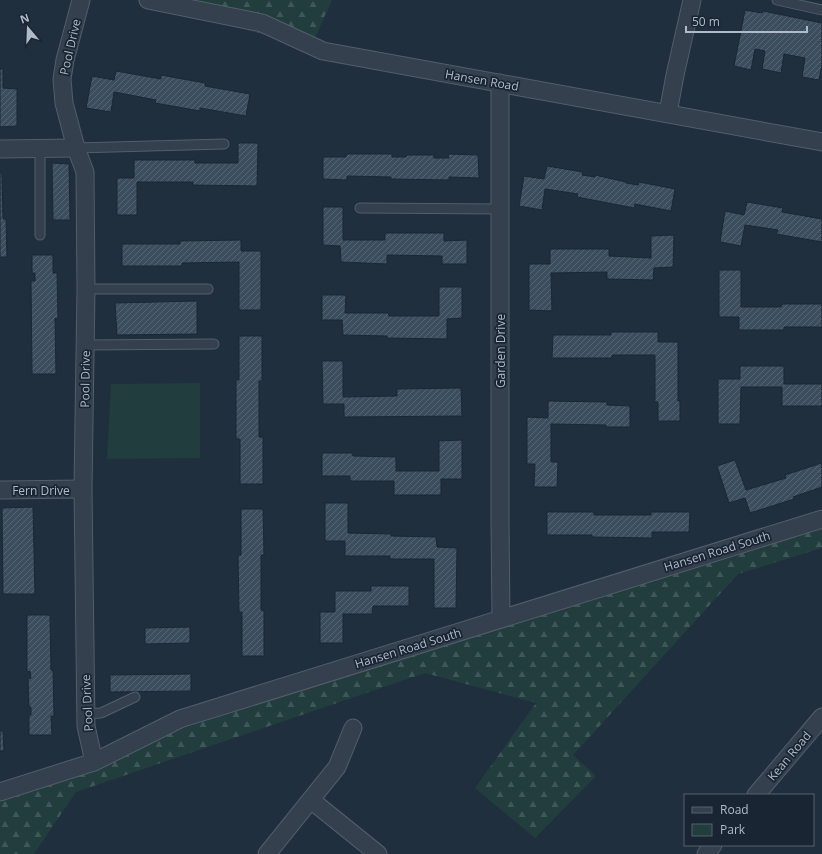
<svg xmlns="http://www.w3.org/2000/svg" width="822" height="854" font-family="'Open Sans',sans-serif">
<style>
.forest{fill:url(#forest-firs)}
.park{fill:#223d3e}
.building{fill:url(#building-hatch);stroke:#1b2734}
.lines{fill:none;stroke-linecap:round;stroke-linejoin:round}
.service-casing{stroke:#525e6b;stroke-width:11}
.minor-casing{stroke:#525e6b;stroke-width:19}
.service{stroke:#34404d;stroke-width:9}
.minor{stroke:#34404d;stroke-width:17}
.labels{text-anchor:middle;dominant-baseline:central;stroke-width:3.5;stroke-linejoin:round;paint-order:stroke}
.street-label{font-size:12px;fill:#afbbc9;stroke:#192532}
</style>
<defs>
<pattern id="forest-firs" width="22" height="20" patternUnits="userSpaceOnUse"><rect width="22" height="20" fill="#223d3e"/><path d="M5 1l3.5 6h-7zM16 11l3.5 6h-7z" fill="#405759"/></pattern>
<pattern id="building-hatch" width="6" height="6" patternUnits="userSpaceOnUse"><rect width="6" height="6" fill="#3c4d5d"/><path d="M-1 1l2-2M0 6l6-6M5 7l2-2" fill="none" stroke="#566573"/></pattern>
</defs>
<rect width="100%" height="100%" fill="#202f3d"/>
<g class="forest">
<polygon points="134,0 332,0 311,47"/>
<polygon points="822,518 822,548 738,574 573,755 596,776 535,838 475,788 536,703 425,673 76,792 34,854 0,854 0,789"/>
</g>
<polygon class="park" points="200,383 200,458 107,459 111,384"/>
<g class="building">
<polygon points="745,10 762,13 763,11 822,23 822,65 819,80 802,77 805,58 784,54 781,73 762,69 765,51 755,49 751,70 734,66"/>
<polygon points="0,69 3,69 3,88 17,89 17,126 0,127"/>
<polygon points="116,71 161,79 161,75 205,83 205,86 250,94 246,116 200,108 200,111 155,103 156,100 114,92 111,112 86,108 92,76 114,80"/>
<polygon points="238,143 258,143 257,186 193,185 193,182 137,182 137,215 117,215 117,178 134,178 134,160 195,160 195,163 238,163"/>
<polygon points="347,154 392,154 392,157 406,157 407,155 434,155 434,158 449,158 448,154 478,155 479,178 449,177 449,180 391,179 391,177 347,176 347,180 323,179 323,157 346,157"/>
<polygon points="52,163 69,164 70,220 53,220"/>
<polygon points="547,166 583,172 582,175 595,177 595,175 626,182 626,183 638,185 639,182 675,189 671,211 635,204 634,208 577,197 578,194 545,189 542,210 519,206 524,176 544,179"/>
<polygon points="0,173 2,173 3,219 6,219 7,257 0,257"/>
<polygon points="747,202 783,208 782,212 822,219 822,242 776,234 778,230 745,225 741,246 720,242 725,211 744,215"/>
<polygon points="323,207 343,207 343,240 385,240 385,233 444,233 444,241 467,240 467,264 442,264 442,256 387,255 387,264 341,262 340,246 323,245"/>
<polygon points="674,235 673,267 654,268 653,280 607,279 607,272 551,273 552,311 529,310 529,264 550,264 550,249 609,249 609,256 651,258 651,236"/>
<polygon points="241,240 241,251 261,251 261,310 239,310 239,262 182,263 182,266 122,266 122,244 180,244 180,241"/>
<polygon points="32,255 53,255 53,273 57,273 58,319 55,318 56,374 32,374 31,281 35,281 35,273 32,273"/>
<polygon points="719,270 741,270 741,307 781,307 782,304 822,304 822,327 784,327 784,330 739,330 739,317 719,317"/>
<polygon points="439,287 462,287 462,318 447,319 447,339 387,338 387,336 343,335 342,320 322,320 322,295 346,295 345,313 388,313 389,316 439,316"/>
<polygon points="197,301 197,334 117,335 115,303"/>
<polygon points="611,332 658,332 658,342 678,342 678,401 680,401 680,421 658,421 658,402 655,402 655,355 612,355 612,358 552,358 553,335 611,335"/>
<polygon points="239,336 262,336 262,381 259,381 259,437 263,437 263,484 240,484 240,439 236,439 236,380 239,380"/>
<polygon points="322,361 343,361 343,397 397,396 397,389 461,388 462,416 344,417 344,404 323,404"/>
<polygon points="740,366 784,366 784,384 822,384 822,406 782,406 782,387 741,387 740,424 718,424 718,379 740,379"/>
<polygon points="548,401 607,402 607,405 630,406 630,427 606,427 606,425 551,424 551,462 558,462 557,487 534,487 535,464 527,464 527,417 548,418"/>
<polygon points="462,440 462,479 441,479 441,495 394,495 394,481 350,481 350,476 322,476 322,453 352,453 353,456 396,457 396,471 439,471 439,441"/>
<polygon points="735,460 746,490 786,478 785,475 822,463 822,487 793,497 794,499 750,513 745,498 729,503 717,466"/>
<polygon points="325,503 348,503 348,533 391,534 391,536 436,537 437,547 457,548 456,608 434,608 434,559 390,559 390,556 345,556 345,541 325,541"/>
<polygon points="33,507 35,594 3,594 2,508"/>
<polygon points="241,509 263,509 264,555 261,555 261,610 264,611 264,656 242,656 242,612 239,612 238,555 241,555"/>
<polygon points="547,512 594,512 594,515 651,515 651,512 690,512 689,532 652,532 652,538 592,537 592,535 547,535"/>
<polygon points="371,586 409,586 409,606 373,606 372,614 343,614 343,643 320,643 320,612 335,612 335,591 371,591"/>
<polygon points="27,615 50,615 51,670 53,670 54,716 51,716 52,735 29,735 29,715 31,715 31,707 29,707 28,679 31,678 30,671 27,672"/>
<polygon points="190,627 190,643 145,644 145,628"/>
<polygon points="191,674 191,691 110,692 110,675"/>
<polygon points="0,731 3,731 4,751 0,751"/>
</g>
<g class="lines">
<g class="service-casing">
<g id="service">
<polyline points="777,0 822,10"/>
<polyline points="76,148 224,144"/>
<polyline points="360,208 500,209"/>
<polyline points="40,235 40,149"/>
<polyline points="86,289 208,289"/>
<polyline points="86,345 214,344"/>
<polyline points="86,714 101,713 135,697"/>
</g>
</g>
<g class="minor-casing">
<g id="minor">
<polyline points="81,0 65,60 62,79 64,103 76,148 85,172 86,289 83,489 86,726 94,762"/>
<polyline points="148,0 262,23 323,51 822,142"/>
<polyline points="500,83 500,523 501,618"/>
<polyline points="668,113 675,75 692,0"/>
<polyline points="0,149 76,148"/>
<polyline points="0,490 83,489"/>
<polyline points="0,792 94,762 180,719 822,519"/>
<polyline points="756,795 822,717"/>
<polyline points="311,800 378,854"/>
<polyline points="267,854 337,767 353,728"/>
<polyline points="706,854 713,845"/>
</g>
</g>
<use href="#service" class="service"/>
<use href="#minor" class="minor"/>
</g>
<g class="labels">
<g class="street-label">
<text transform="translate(70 47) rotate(-77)">Pool Drive</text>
<text transform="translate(482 80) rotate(10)">Hansen Road</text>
<text transform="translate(500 351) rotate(-90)">Garden Drive</text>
<text transform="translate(85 379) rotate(-89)">Pool Drive</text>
<text x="41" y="490">Fern Drive</text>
<text transform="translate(717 551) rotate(-17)">Hansen Road South</text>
<text transform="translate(408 648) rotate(-17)">Hansen Road South</text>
<text transform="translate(87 703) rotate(-93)">Pool Drive</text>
<text transform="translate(789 756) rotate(-50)">Kean Road</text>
</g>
</g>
<rect x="684" y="794" width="130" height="52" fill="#192532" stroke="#55616e"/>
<rect x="692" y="807" width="20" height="6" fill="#34404d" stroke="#55616e"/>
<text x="720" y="814" font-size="12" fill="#afbbc9">Road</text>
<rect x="692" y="824" width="20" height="12" fill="#223d3e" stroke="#55616e"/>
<text x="720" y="834" font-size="12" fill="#afbbc9">Park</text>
<g transform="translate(28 28) rotate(341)" stroke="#192532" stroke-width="3" paint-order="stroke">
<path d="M0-3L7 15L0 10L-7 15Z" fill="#afbbc9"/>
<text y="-6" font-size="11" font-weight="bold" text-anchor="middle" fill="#afbbc9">N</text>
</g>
<path d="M686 26v6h121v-6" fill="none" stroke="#afbbc9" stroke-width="2"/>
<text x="692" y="26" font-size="12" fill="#afbbc9" stroke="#192532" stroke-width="3" paint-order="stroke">50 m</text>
</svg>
